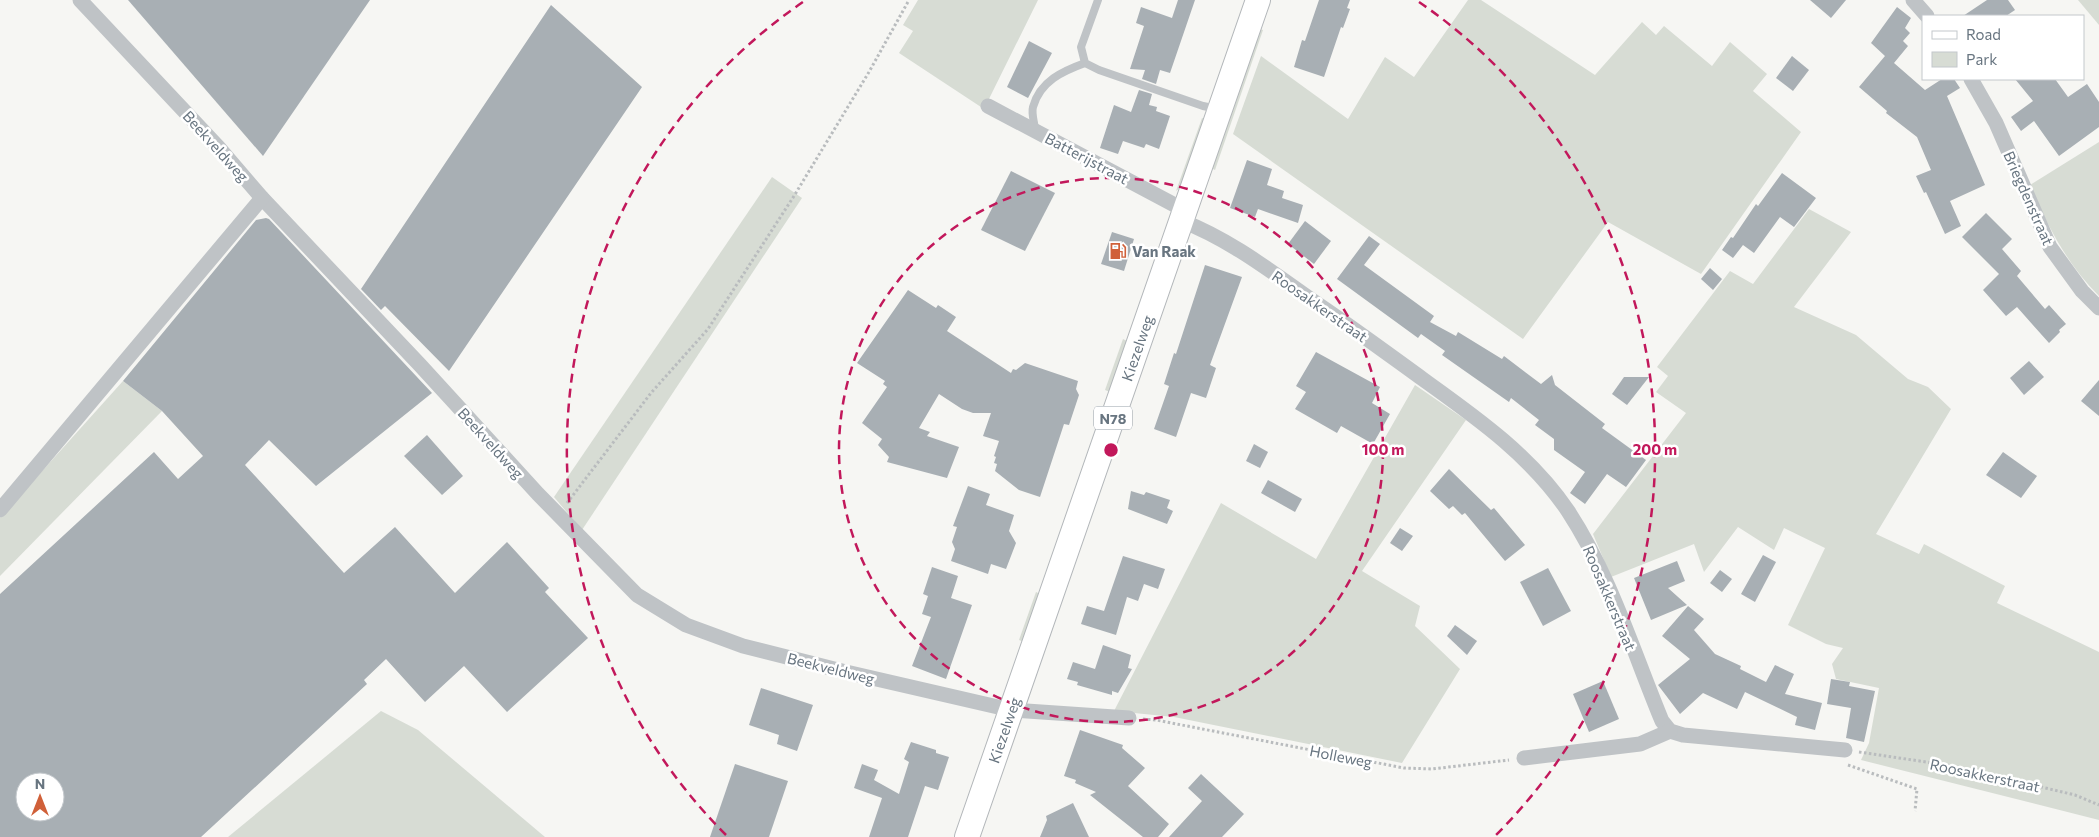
<svg xmlns="http://www.w3.org/2000/svg" width="2099" height="837" font-family="Commissioner,sans-serif">
<style>
.green{fill:#d7dcd4}
.building{fill:#a8afb4;fill-rule:evenodd}
.lines{fill:none;stroke-linecap:round;stroke-linejoin:round}
.primary-casing{stroke:#b3b7ba;stroke-width:26}
.path{stroke:#b9bcbe;stroke-width:3;stroke-dasharray:2.5 2.5;stroke-linecap:butt}
.service{stroke:#bfc3c6;stroke-width:8}
.minor{stroke:#bfc3c6;stroke-width:15}
.primary{stroke:#fff;stroke-width:24}
.ring{fill:none;stroke:#c2185b;stroke-width:2.5;stroke-dasharray:9 6}
.labels{text-anchor:middle;dominant-baseline:central;stroke-width:5;stroke-linejoin:round;paint-order:stroke}
.shield{fill:#fff;stroke:#959ea6;stroke-width:1}
.shield-label{font-size:14px;font-weight:bold;fill:#687580}
.street-label{font-size:15px;fill:#687580;stroke:#fff}
.poi-label{font-size:15px;font-weight:bold;fill:#687580;stroke:#fff;text-anchor:start}
.centre{fill:#c2185b;stroke:#fff;stroke-width:2.5}
.ring-label{font-size:15px;text-anchor:middle;font-weight:bold;fill:#c2185b;stroke:#fff;stroke-width:5;stroke-linejoin:round;paint-order:stroke}
</style>
<rect width="100%" height="100%" fill="#f6f6f3"/>
<g class="green">
<polygon points="918,0 1038,0 984,109 899,53 913,31 903,25"/>
<polygon points="1468,0 1481,0 1595,75 1642,22 1656,35 1664,26 1712,66 1730,42 1767,74 1753,91 1801,132 1701,274 1608,222 1523,339 1233,134 1261,56 1348,119 1385,57 1414,77"/>
<polygon points="2078,0 2099,0 2099,25"/>
<polygon points="1257,28 1263,30 1215,170 1209,167"/>
<polygon points="1202,118 1207,120 1184,185 1176,191"/>
<path d="M 2099,142 L 2099,296 C 2067,264 2048,227 2030,185 Z"/>
<polygon points="772,177 802,198 582,530 554,497"/>
<polygon points="1809,209 1851,232 1794,307 1856,335 1908,379 1928,387 1951,409 1876,534 1919,554 1924,544 2005,586 1997,603 2099,652 2099,820 1861,760 1869,743 1879,688 1836,679 1832,664 1843,648 1826,644 1788,625 1825,548 1784,528 1774,550 1738,527 1704,572 1694,544 1611,577 1593,534 1686,413 1656,392 1668,376 1657,367 1730,271 1753,284"/>
<polygon points="1123,339 1127,341 1110,392 1105,390"/>
<polygon points="123,381 162,411 0,576 0,518"/>
<polygon points="1415,385 1466,420 1362,571 1420,606 1415,626 1460,669 1402,763 1174,717 1114,711 1221,503 1316,559"/>
<polygon points="1036,592 1040,594 1024,642 1019,640"/>
<polygon points="381,711 418,730 545,837 228,837"/>
</g>
<g class="building">
<polygon points="128,0 370,0 263,156"/>
<polygon points="1178,0 1195,0 1170,73 1160,70 1156,84 1142,79 1145,70 1130,69 1144,26 1136,23 1141,7 1172,18"/>
<polygon points="1319,0 1350,0 1347,8 1350,9 1343,28 1341,27 1324,77 1294,67 1302,40 1305,41"/>
<polygon points="1810,0 1846,0 1831,18"/>
<polygon points="1987,0 2008,0 2015,10 2006,16 1963,16"/>
<polygon points="551,5 642,87 449,371 385,306 381,310 361,289"/>
<polygon points="1897,7 1911,18 1905,28 1910,33 1903,41 1908,46 1894,63 1925,90 1942,79 1954,79 1960,88 1947,96 1985,185 1950,201 1961,226 1945,234 1926,192 1924,193 1916,176 1931,170 1917,137 1886,113 1887,111 1859,87 1885,56 1871,43"/>
<polygon points="1029,41 1052,53 1028,98 1007,87"/>
<polygon points="1792,56 1809,70 1793,91 1776,78"/>
<polygon points="2015,79 2055,79 2068,97 2087,84 2099,102 2099,127 2059,156 2034,121 2021,131 2011,117 2033,101"/>
<polygon points="1139,90 1152,94 1149,105 1157,107 1156,111 1170,116 1159,149 1146,144 1144,148 1123,141 1118,154 1100,148 1114,105 1131,112"/>
<polygon points="1247,160 1272,169 1267,185 1284,191 1282,198 1303,205 1298,223 1258,209 1255,217 1230,208"/>
<polygon points="1011,171 1055,193 1025,251 981,230"/>
<polygon points="1782,173 1816,198 1794,227 1780,217 1754,253 1743,245 1733,258 1722,250 1731,237 1733,238 1756,204 1758,206"/>
<polygon points="1986,213 2012,239 2002,249 2021,271 2017,276 2045,309 2049,305 2066,324 2059,330 2060,332 2049,343 2017,307 2006,316 1983,290 1999,274 1962,237"/>
<path d="M 266,218 L 269,219 L 432,393 L 316,486 L 269,440 L 245,465 L 344,573 L 395,527 L 455,593 L 507,542 L 549,588 L 545,592 L 588,638 L 507,712 L 464,666 L 425,702 L 386,659 L 364,680 L 367,684 L 201,837 L 0,837 L 0,594 L 154,452 L 178,479 L 203,456 L 162,411 L 123,381 L 256,220 ZM 25,782 L 55,782 L 55,812 L 25,812 Z"/>
<polygon points="1305,221 1331,241 1314,264 1288,244"/>
<polygon points="1112,232 1134,239 1124,271 1101,264"/>
<polygon points="1369,236 1380,244 1364,265 1434,316 1430,322 1456,336 1458,332 1502,359 1504,356 1541,384 1552,375 1555,385 1605,424 1602,428 1646,460 1626,487 1607,474 1585,504 1570,493 1585,472 1554,450 1554,439 1535,425 1539,420 1511,398 1509,402 1442,355 1445,351 1421,334 1418,338 1337,279"/>
<polygon points="1205,265 1242,277 1210,365 1216,368 1206,398 1191,393 1176,437 1154,429 1169,386 1164,384 1174,353 1176,354"/>
<polygon points="1710,268 1722,279 1713,290 1701,279"/>
<polygon points="908,290 936,308 938,305 956,317 947,331 1011,373 1013,369 1016,370 1025,363 1078,381 1076,389 1079,395 1069,425 1064,424 1040,497 1019,490 995,471 997,464 994,463 996,457 994,456 999,441 983,436 991,413 973,413 962,409 939,394 919,428 930,432 927,436 959,447 947,478 887,462 889,457 878,445 882,439 862,423 887,387 883,384 885,381 857,363"/>
<polygon points="1316,352 1380,387 1372,403 1390,414 1373,444 1341,426 1337,433 1295,409 1306,392 1296,386"/>
<polygon points="2029,361 2044,377 2024,395 2010,378"/>
<polygon points="1624,377 1649,377 1627,405 1612,394"/>
<polygon points="2099,380 2099,416 2081,401"/>
<polygon points="427,435 463,476 442,495 404,456"/>
<polygon points="1254,444 1268,452 1260,468 1246,461"/>
<polygon points="2003,452 2037,476 2021,498 1986,475"/>
<polygon points="1449,469 1491,510 1494,508 1525,545 1505,561 1465,513 1462,515 1453,506 1449,509 1430,491"/>
<polygon points="1268,480 1302,499 1295,512 1261,493"/>
<polygon points="968,486 990,494 986,505 1014,515 1009,531 1016,543 1006,569 991,564 988,574 951,561 955,549 952,542 957,527 953,526"/>
<polygon points="1131,491 1144,495 1146,492 1170,500 1167,508 1173,511 1167,524 1128,509"/>
<polygon points="1400,528 1413,536 1402,551 1390,543"/>
<polygon points="1763,555 1776,562 1755,602 1741,594"/>
<polygon points="1123,556 1165,569 1158,589 1144,584 1138,601 1127,597 1116,635 1081,624 1087,606 1104,611"/>
<polygon points="1677,561 1685,581 1668,588 1687,605 1651,620 1634,578"/>
<polygon points="932,567 958,576 951,598 972,605 946,679 912,666 931,617 922,614 928,596 923,594"/>
<polygon points="1548,568 1571,611 1543,626 1520,582"/>
<polygon points="1720,570 1732,579 1722,592 1710,583"/>
<polygon points="1688,606 1704,619 1694,630 1715,654 1741,666 1740,669 1766,682 1775,665 1794,674 1785,694 1822,703 1815,730 1795,725 1797,717 1745,692 1737,709 1703,693 1680,714 1658,685 1690,659 1662,636"/>
<polygon points="1455,625 1477,641 1467,655 1447,636"/>
<polygon points="1103,645 1131,655 1128,668 1132,669 1118,693 1112,691 1112,695 1077,685 1078,682 1067,679 1073,662 1095,669"/>
<polygon points="1831,679 1850,682 1849,686 1875,691 1864,742 1846,738 1851,708 1827,704"/>
<polygon points="1603,681 1619,719 1589,732 1573,694"/>
<polygon points="761,688 813,705 797,751 777,744 779,735 749,725"/>
<polygon points="1080,730 1123,745 1122,748 1145,768 1128,786 1169,824 1158,837 1143,837 1090,795 1096,792 1075,783 1076,780 1064,776"/>
<polygon points="911,742 936,750 936,753 949,757 938,790 925,786 908,837 869,837 882,798 854,788 862,764 878,770 874,780 899,794 909,762 904,759"/>
<polygon points="735,764 788,781 769,837 710,837"/>
<polygon points="1201,774 1244,814 1222,837 1169,837 1202,801 1188,788"/>
<polygon points="1073,803 1089,837 1040,837 1047,820 1046,816"/>
</g>
<g class="lines">
<g class="primary-casing">
<polyline id="primary" points="967,837 1258,0"/>
</g>
<g class="path">
<polyline points="567,503 651,393 708,329 794,196 869,72 909,0"/>
<polyline points="1143,719 1156,720 1404,768 1432,769 1509,760"/>
<polyline points="1859,752 1953,766 2075,795 2099,805"/>
<polyline points="1848,765 1917,789 1915,811"/>
</g>
<g class="service">
<polyline points="1098,0 1081,47 1085,63 1099,70 1203,106 1218,109"/>
<path d="M 1035,131 C 1035,124 1031,114 1033,107 C 1040,81 1063,71 1085,63"/>
</g>
<g class="minor">
<polyline points="80,0 219,148 262,198 420,365 538,494 637,595 686,625 743,646 846,672 1011,710 1129,718"/>
<polyline points="1913,0 1927,16"/>
<polyline points="1971,79 1996,123 2050,247 2082,291 2099,308"/>
<polyline points="988,106 1186,211"/>
<path d="M 1182,221 C 1231,240 1273,273 1316,303 C 1353,328 1388,354 1424,380 C 1477,418 1531,456 1568,511 C 1610,575 1633,651 1662,721 L 1670,731 L 1683,735 L 1845,750"/>
<polyline points="0,510 262,198"/>
<polyline points="1524,758 1640,744 1670,731"/>
</g>
<use href="#primary" class="primary"/>
</g>
<g class="ring">
<circle cx="1111" cy="450" r="272"/>
<path d="M726 835A544 544 0 0 1 803 2M1419 2A544 544 0 0 1 1496 835"/>
</g>
<defs>
<g id="fuel-bare" transform="scale(1.35)"><path d="M-5.5-6h7V0h2V4h1.3V-2.5L3-4.5l.8-.8L6-3V5H2.5V1h-1V6h-7ZM-4.2-4.7v3.2H.2V-4.7Z" fill="#d06039" stroke="#fff" stroke-width="2.5" paint-order="stroke"/></g>
</defs>
<g fill-rule="evenodd">
<use href="#fuel-bare" x="1118" y="251"/>
</g>
<g class="labels">
<rect class="shield" x="1094" y="406.5" width="38" height="23" rx="4"/>
<g class="shield-label">
<text x="1113" y="418">N78</text>
</g>
<g class="street-label">
<text transform="translate(216 146) rotate(48)">Beekveldweg</text>
<text transform="translate(1087 158) rotate(28)">Batterijstraat</text>
<text transform="translate(2029 198) rotate(66)">Briegdenstraat</text>
<text transform="translate(1320 306) rotate(35)">Roosakkerstraat</text>
<text transform="translate(1137 348) rotate(-71)">Kiezelweg</text>
<text transform="translate(491 443) rotate(48)">Beekveldweg</text>
<text transform="translate(1610 598) rotate(67)">Roosakkerstraat</text>
<text transform="translate(831 668) rotate(14)">Beekveldweg</text>
<text transform="translate(1004 730) rotate(-71)">Kiezelweg</text>
<text transform="translate(1341 756) rotate(11)">Holleweg</text>
<text transform="translate(1985 775) rotate(12)">Roosakkerstraat</text>
</g>
<g class="poi-label">
<text x="1132" y="251">Van Raak</text>
</g>
</g>
<circle cx="1111" cy="450" r="8" class="centre"/>
<g class="ring-label">
<text x="1383" y="455">100 m</text>
<text x="1655" y="455">200 m</text>
</g>
<rect x="1922" y="15" width="162" height="65" fill="#ffffff" stroke="#c3c8cc"/>
<rect x="1932" y="31" width="25" height="8" fill="#ffffff" stroke="#c3c8cc"/>
<text x="1966" y="40" font-size="15" fill="#687580">Road</text>
<rect x="1932" y="52" width="25" height="15" fill="#d7dcd4" stroke="#c3c8cc"/>
<text x="1966" y="65" font-size="15" fill="#687580">Park</text>
<g transform="translate(40 797)"><circle r="24" fill="#ffffff" stroke="#c3c8cc"/>
<path d="M0-4L9 19L0 12L-9 19Z" fill="#d06039"/>
<text y="-8" font-size="14" font-weight="bold" text-anchor="middle" fill="#687580">N</text>
</g>
</svg>
